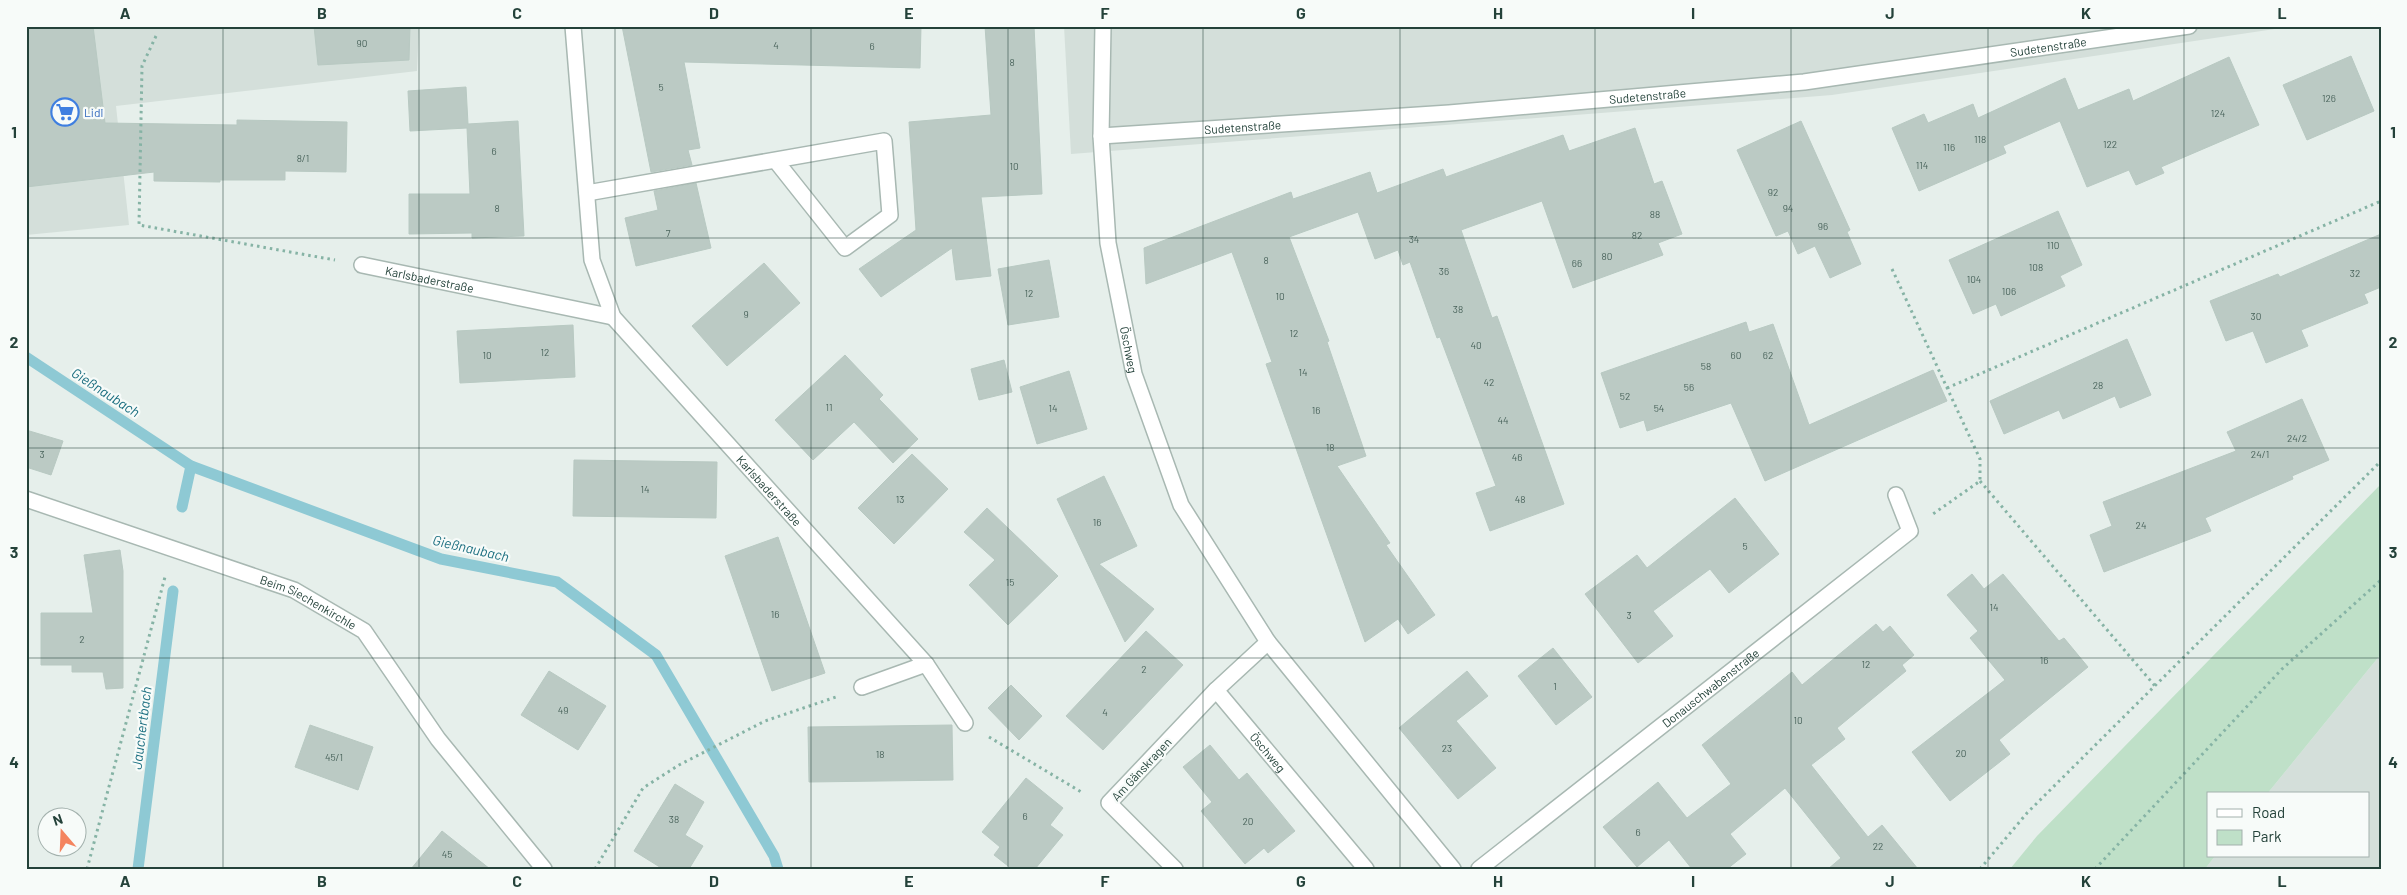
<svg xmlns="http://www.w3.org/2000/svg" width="2407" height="895" font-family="Barlow,sans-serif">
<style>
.built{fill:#d4dfda}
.green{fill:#bfe0c8}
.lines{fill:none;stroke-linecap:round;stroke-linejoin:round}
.stream{stroke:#8ec9d4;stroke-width:11}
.building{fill:#bbcac4;stroke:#b8c9c2}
.minor-casing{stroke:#a8b8b2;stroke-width:18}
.path{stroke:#86b3a5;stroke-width:3;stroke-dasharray:2.5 4;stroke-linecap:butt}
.minor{stroke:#fff;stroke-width:15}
.grid{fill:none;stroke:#24423a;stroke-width:1;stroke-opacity:0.55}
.labels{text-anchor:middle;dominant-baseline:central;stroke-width:4.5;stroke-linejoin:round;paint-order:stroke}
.number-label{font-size:10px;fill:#4a645c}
.street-label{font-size:12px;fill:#24423a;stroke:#f7fbf9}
.shop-label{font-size:12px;fill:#366cbe;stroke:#f7fbf9;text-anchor:start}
.water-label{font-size:14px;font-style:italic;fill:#1c6f80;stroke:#f7fbf9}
.neatline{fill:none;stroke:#24423a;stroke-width:2}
.grid-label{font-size:16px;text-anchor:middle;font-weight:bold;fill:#24423a}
</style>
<rect width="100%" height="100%" fill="#e6efeb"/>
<g class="built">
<polygon points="26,26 419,26 417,71 116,106 129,225 26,235"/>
<polygon points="1064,26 2295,26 1832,95 1071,154"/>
<polygon points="2381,654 2381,869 2205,869 2215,856 2368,856 2368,794 2267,794"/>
</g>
<polygon class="green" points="2381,484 2381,654 2267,794 2208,794 2208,856 2215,856 2205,869 2010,869 2037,836"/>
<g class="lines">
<g class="stream">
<polyline points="26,357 191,466 441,559 557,582 656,655 774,856 778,869"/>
<polyline points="182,507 191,466"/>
<polyline points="138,869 173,591"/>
</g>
</g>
<g class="building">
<polygon points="26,26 93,26 105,123 237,125 237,120 347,122 346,172 285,171 285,180 220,180 220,182 154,181 154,172 26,187"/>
<polygon points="314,26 410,26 409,60 318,65"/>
<polygon points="622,26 921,26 920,68 684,62 700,148 688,150 692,165 651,172"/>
<polygon points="985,26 1034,26 1042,194 981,197 991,276 956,280 952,248 881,297 859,269 916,230 909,122 991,115"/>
<polygon points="2351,56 2374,111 2307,140 2283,85"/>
<polygon points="2229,57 2259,125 2161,167 2164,173 2136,185 2129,170 2087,187 2060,121 2003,146 2006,153 1919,191 1892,128 1924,114 1928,123 1973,104 1978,118 2065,78 2078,110 2129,89 2133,101"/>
<polygon points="466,87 468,124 518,121 524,236 472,238 472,233 409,234 409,194 470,194 467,128 410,131 408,91"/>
<polygon points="1801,121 1850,230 1847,232 1861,264 1830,278 1815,246 1798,254 1788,231 1776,236 1737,150"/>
<polygon points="1635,128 1654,184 1662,181 1682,234 1658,243 1663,255 1573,288 1542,201 1461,230 1492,318 1497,316 1564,504 1490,531 1476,493 1496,486 1440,337 1437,338 1410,262 1403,265 1398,250 1375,259 1358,212 1289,237 1329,341 1327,342 1366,456 1337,466 1390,543 1386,545 1435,615 1408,634 1398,619 1365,642 1266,364 1272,362 1232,252 1146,284 1144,248 1291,192 1293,199 1370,172 1377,193 1443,169 1446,177 1563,135 1569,151"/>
<polygon points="696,183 711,248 636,266 625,218 658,210 654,191"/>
<polygon points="2058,211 2082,265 2060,276 2065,286 2001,316 1996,304 1973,314 1949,260"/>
<polygon points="2381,234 2381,287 2364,294 2368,303 2301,330 2308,346 2266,363 2253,331 2226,341 2210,301 2278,274 2280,277"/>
<polygon points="1049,260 1059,317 1008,325 998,269"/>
<polygon points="764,263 800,303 727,366 692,326"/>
<polygon points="1746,322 1749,332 1773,324 1809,425 1933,370 1947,401 1765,481 1731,403 1647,431 1644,420 1620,428 1601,373"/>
<polygon points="573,325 575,377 460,383 457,331"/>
<polygon points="2127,339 2151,395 2120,408 2115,396 2063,419 2059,410 2004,434 1990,401"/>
<polygon points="845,355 883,395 879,399 918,439 893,463 854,422 813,460 775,420"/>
<polygon points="1004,360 1012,392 979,400 971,369"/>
<polygon points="1069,371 1087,429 1037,444 1020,387"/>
<polygon points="2302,399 2329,460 2292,476 2293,479 2205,518 2211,531 2104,572 2090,535 2112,526 2103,502 2236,451 2227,432"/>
<polygon points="26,430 63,441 51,475 26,467"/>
<polygon points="912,454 948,489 894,544 858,508"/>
<polygon points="574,460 717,462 716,518 573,516"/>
<polygon points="1104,476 1137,546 1099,564 1154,609 1125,642 1057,499"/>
<polygon points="1735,498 1779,554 1729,593 1710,569 1653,611 1673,636 1638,663 1585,594 1637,555 1647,568"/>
<polygon points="987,508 1058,576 1008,625 969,585 995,560 964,532"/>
<polygon points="778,537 825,673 772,691 725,556"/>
<polygon points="120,550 123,571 123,688 106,689 103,672 72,672 72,665 41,665 41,613 93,613 84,555"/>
<polygon points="1972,574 1984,589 2003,574 2059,641 2064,638 2088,667 1999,740 2010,754 1950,801 1912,752 2005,680 1970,638 1978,631 1947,595"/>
<polygon points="1876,624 1883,632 1890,626 1914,655 1902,665 1906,671 1837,728 1845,739 1811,765 1868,837 1882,825 1918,869 1828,869 1841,858 1785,788 1730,834 1746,854 1727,869 1692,869 1669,840 1637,867 1603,827 1658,782 1687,818 1731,784 1702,745 1792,672 1802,685"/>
<polygon points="1146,631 1183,665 1103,750 1066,716"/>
<polygon points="1553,648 1592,697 1556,725 1518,676"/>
<polygon points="549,671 606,706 578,750 521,715"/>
<polygon points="1467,671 1488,696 1456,721 1496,768 1458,799 1399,728"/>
<polygon points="1011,685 1042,716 1019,740 988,708"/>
<polygon points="310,725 373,747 358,790 295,767"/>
<polygon points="952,725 953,780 809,782 808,727"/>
<polygon points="1210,745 1239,780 1247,773 1295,831 1268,853 1264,848 1245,864 1201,811 1212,802 1183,767"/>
<polygon points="1026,778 1063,808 1050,825 1063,835 1035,869 1012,869 994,855 1000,847 982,832"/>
<polygon points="675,784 704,802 685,835 703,846 689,869 663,869 634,851"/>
<polygon points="442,831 490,869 411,869"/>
</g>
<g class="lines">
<g class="minor-casing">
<g id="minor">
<path id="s1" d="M 573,26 L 592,260 L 613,317 L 926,664 L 965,723"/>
<path id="s2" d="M 1103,26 L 1101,136 L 1108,243 L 1134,374 L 1181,505 L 1268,642 L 1216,690 L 1109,803 L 1175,869"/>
<path id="s3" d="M 1101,136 L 1449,113 L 1804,82 L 2189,26"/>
<polyline points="587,193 884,141 890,215 845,248 776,161"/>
<path id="s4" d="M 362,265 L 613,317"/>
<path id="s5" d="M 26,499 L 294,590 L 364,631 L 438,739 L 544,869"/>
<polyline points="1268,642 1453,869"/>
<polyline points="862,687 926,664"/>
<path id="s6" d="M 1216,690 L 1366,869"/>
<path id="s7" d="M 1479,869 L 1910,531 L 1896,495"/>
</g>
</g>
<g class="path">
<polyline points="156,36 142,66 139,225 335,260"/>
<polyline points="1892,269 1980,459 1980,481 1933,514"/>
<polyline points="1947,388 2381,201"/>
<polyline points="1980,481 2155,686"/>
<polyline points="989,737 1083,793"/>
<polyline points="87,869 165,577"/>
<polyline points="595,869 643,788 679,765 765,721 836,697"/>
<polyline points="1980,869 2027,813 2381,461"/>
<polyline points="2095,869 2282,669 2381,580"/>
</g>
<use href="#minor" class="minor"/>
</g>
<path class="grid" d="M 223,26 L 223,869M 419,26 L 419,869M 615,26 L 615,869M 811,26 L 811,869M 1008,26 L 1008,869M 1203,26 L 1203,869M 1400,26 L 1400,869M 1595,26 L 1595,869M 1791,26 L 1791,869M 1988,26 L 1988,869M 2184,26 L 2184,869M 26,238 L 2381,238M 26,448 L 2381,448M 26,658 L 2381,658"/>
<defs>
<g id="supermarket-ring" transform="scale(1.4375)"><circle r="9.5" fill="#f7fbf9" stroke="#3f7fe0" stroke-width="1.5"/><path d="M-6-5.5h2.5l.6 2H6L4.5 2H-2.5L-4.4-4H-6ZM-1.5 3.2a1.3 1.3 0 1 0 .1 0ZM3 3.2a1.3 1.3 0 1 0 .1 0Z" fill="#3f7fe0"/></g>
</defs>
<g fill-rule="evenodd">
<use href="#supermarket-ring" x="65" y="112"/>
</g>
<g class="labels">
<g class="number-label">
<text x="362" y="43">90</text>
<text x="776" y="45">4</text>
<text x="872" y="46">6</text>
<text x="1012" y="62">8</text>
<text x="661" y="87">5</text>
<text x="2329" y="98">126</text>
<text x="2218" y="113">124</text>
<text x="1980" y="139">118</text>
<text x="2110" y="144">122</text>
<text x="1949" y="147">116</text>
<text x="494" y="151">6</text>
<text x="303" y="158">8/1</text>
<text x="1922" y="165">114</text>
<text x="1014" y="166">10</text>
<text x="1773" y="192">92</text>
<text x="497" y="208">8</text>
<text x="1788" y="208">94</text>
<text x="1655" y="214">88</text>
<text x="1823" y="226">96</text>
<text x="668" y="233">7</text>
<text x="1637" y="235">82</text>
<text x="1414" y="239">34</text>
<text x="2053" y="245">110</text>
<text x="1607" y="256">80</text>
<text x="1266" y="260">8</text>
<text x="1577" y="263">66</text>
<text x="2036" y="267">108</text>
<text x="1444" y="271">36</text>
<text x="2355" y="273">32</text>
<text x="1974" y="279">104</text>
<text x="2009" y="291">106</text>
<text x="1029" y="293">12</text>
<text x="1280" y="296">10</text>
<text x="1458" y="309">38</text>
<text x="746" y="314">9</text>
<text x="2256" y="316">30</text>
<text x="1294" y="333">12</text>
<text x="1476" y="345">40</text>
<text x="545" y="352">12</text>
<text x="487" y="355">10</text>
<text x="1736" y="355">60</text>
<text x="1768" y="355">62</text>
<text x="1706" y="366">58</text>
<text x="1303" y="372">14</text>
<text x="1489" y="382">42</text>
<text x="2098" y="385">28</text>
<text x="1689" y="387">56</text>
<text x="1625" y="396">52</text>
<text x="829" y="407">11</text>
<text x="1053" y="408">14</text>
<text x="1659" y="408">54</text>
<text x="1316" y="410">16</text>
<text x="1503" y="420">44</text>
<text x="2297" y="438">24/2</text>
<text x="1330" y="447">18</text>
<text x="42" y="454">3</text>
<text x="2260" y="454">24/1</text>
<text x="1517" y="457">46</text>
<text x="645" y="489">14</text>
<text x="900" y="499">13</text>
<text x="1520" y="499">48</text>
<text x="1097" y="522">16</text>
<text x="2141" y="525">24</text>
<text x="1745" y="546">5</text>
<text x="1010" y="582">15</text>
<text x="1994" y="607">14</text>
<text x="775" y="614">16</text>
<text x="1629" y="615">3</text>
<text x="82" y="639">2</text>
<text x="2044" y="660">16</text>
<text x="1866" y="664">12</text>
<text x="1144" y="669">2</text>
<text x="1555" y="686">1</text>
<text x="563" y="710">49</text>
<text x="1105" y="712">4</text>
<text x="1798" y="720">10</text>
<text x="1447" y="748">23</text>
<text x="1961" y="753">20</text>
<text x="880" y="754">18</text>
<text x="334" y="757">45/1</text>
<text x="1025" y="816">6</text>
<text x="674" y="819">38</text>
<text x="1248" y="821">20</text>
<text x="1638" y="832">6</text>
<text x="1878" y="846">22</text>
<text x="447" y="854">45</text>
</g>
<g class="street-label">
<text stroke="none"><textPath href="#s3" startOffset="952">Sudetenstraße</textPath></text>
<text stroke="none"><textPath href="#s3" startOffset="548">Sudetenstraße</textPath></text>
<text stroke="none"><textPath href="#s3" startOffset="142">Sudetenstraße</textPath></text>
<text stroke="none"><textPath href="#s4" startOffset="69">Karlsbaderstraße</textPath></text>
<text stroke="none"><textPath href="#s2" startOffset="326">Öschweg</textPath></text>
<text stroke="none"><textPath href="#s1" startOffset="529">Karlsbaderstraße</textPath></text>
<text stroke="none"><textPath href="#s5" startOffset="301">Beim Siechenkirchle</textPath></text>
<text stroke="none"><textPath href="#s7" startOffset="294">Donauschwabenstraße</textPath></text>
<text stroke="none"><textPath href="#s6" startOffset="81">Öschweg</textPath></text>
<text transform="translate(1141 769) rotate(-47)">Am Gänskragen</text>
</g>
<g class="shop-label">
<text x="84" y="112">Lidl</text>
</g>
<g class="water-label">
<text transform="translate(106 392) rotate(33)">Gießnaubach</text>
<text transform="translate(471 548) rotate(13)">Gießnaubach</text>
<text transform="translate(141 728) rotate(-83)">Jauchertbach</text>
</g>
</g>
<rect width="2407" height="895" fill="none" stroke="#f7fbf9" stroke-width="55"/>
<rect x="2207" y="792" width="162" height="65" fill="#f7fbf9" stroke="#a3b1ad"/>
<rect x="2217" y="809" width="25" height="8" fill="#ffffff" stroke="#a3b1ad"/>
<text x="2252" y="818" font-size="15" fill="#24423a">Road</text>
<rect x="2217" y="830" width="25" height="15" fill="#bfe0c8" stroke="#a3b1ad"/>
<text x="2252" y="842" font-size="15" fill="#24423a">Park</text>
<g transform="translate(62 832) rotate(341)"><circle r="24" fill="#f7fbf9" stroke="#a3b1ad"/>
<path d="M0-4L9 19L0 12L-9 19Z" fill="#f4845f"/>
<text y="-8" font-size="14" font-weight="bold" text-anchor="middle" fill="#24423a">N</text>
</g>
<rect x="28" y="28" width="2352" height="840" class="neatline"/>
<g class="grid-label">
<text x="125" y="19">A</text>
<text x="322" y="19">B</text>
<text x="517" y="19">C</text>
<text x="714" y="19">D</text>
<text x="909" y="19">E</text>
<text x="1105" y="19">F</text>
<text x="1301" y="19">G</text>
<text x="1498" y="19">H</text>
<text x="1693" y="19">I</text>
<text x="1890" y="19">J</text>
<text x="2086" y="19">K</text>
<text x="2282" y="19">L</text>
<text x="14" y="138">1</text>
<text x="2393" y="138">1</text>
<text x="14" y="348">2</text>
<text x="2393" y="348">2</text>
<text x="14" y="558">3</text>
<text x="2393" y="558">3</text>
<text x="14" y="768">4</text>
<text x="2393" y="768">4</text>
<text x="125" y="887">A</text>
<text x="322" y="887">B</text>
<text x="517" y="887">C</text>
<text x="714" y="887">D</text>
<text x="909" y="887">E</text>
<text x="1105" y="887">F</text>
<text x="1301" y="887">G</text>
<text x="1498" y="887">H</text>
<text x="1693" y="887">I</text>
<text x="1890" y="887">J</text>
<text x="2086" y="887">K</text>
<text x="2282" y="887">L</text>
</g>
</svg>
